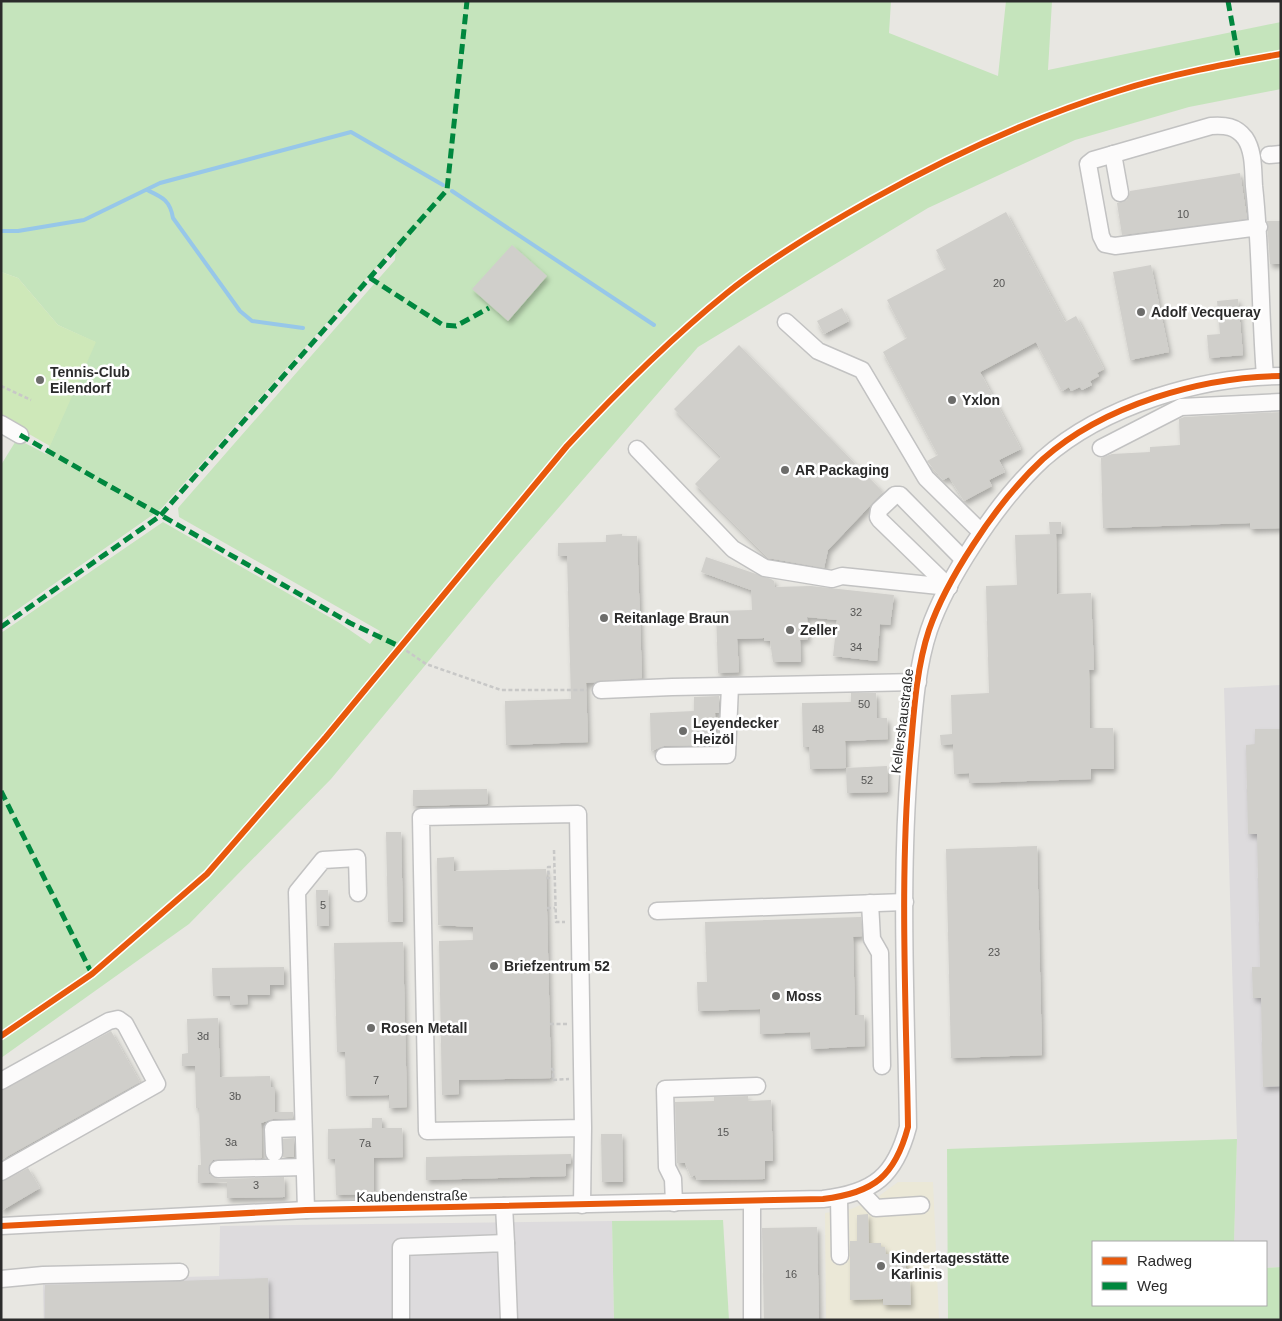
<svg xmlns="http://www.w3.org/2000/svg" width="1282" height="1321" font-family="Helvetica,sans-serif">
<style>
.industrial{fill:#dddbdd}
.education{fill:#ebe8d7}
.green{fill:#c5e4bc}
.pitch{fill:#cee8b9}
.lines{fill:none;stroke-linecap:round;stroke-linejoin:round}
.stream{stroke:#97c7e9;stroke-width:4}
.building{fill:#d0cfcb;filter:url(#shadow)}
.minor-casing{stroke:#c2c2c2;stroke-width:19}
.path{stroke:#c8c8c7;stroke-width:2.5;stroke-dasharray:4 2.5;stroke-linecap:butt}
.minor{stroke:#fcfbfb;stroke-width:16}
.quiet{stroke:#00873e;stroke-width:5;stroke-dasharray:10 5;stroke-linecap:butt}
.cycleway-casing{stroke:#fff;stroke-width:9}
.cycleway{stroke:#e8590c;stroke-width:6}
.poi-dot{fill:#6d6d6b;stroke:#fff;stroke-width:2}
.labels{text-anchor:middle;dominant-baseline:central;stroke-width:5;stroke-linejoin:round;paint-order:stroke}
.number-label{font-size:11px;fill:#555554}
.poi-label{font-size:14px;font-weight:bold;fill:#2b2b2b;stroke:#fff;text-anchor:start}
.street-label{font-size:14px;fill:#2b2b2b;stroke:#fff}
</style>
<defs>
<filter id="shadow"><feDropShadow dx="2.5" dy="4" stdDeviation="2.5" flood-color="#0004"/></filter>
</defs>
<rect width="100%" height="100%" fill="#e8e7e2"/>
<g class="industrial">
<polygon points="1281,685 1281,1267 1266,1268 1266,1242 1234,1242 1237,1138 1224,688"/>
<polygon points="612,1221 614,1320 44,1320 43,1281 219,1276 220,1226"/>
</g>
<polygon class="education" points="898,1182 933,1182 939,1320 826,1320 825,1213 851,1209 875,1199"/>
<g class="green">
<polygon points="1,1 891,1 889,33 998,76 1006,1 1052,1 1048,70 1281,22 1281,89 1189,107 1075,140 928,208 698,347 495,581 331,779 189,924 1,1058 1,633 163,522 338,622 370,644 380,631 179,517 178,508 395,260 396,245 161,509 1,621 1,465 17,439 46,454 95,342 58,325 18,278 1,272"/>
<polygon points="1237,1139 1234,1242 1093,1242 1093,1305 1266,1305 1266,1268 1281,1267 1281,1320 948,1320 947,1149"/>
<polygon points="723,1220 729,1320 614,1320 612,1221"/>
</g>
<polygon class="pitch" points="1,272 18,278 58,325 96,342 50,446 1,418"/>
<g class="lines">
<g class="stream">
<path d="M 147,190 C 162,197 170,200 173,218 L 240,311 L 252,321 L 303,328"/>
<polyline points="452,191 654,325"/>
<polyline points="1,231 18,231 84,220 160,183 351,132 443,185"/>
</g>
</g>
<g class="building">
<polygon points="1240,173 1247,219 1122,235 1117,203 1127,200 1130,191"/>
<polygon points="1006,212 1065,322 1076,316 1104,369 1097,373 1099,376 1090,381 1092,385 1082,390 1080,387 1071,391 1069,387 1062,391 1036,342 980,372 1021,449 999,460 1005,472 989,480 992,486 964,501 949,477 943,480 927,461 938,455 883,352 907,338 887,300 946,269 936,250"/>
<polygon points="1267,221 1281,221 1281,264 1270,264"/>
<polygon points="512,245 547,276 508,321 472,289"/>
<polygon points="1151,265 1169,352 1130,360 1113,272"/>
<polygon points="1238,299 1243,355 1209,358 1207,335 1220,334 1217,301"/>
<polygon points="842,308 849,321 824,334 817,321"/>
<polygon points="739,345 883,492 828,550 824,568 768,558 695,484 721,457 674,409"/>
<polygon points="1281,412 1281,528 1250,529 1250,523 1103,528 1101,458 1112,454 1150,452 1150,447 1180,445 1179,419 1184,417"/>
<polygon points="1049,522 1061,522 1062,534 1050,534"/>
<polygon points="622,534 622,536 637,536 642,678 586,683 588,742 506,745 505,701 571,699 567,556 558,556 558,543 606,542 606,535"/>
<polygon points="1056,534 1057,594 1091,593 1094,670 1089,670 1090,728 1113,728 1114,769 1091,769 1091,779 969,783 969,773 954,774 953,744 941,745 940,735 952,734 951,695 989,693 986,586 1017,585 1015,535"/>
<polygon points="706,557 771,579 774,581 775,587 811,586 894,595 890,625 880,624 877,661 833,656 837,620 807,617 808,639 800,640 801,662 773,662 770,641 764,641 764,638 737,639 739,672 718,673 716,611 752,610 751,590 701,572"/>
<polygon points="851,693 876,693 877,718 887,718 888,739 845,741 846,768 810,769 809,747 803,747 802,703 851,702"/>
<polygon points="719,696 719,713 715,713 716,745 664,746 651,751 650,713 694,711 694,697"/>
<polygon points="1255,729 1281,729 1281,1086 1263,1087 1261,998 1253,998 1252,967 1260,967 1257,834 1248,834 1246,745 1255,744"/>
<polygon points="887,766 888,792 847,793 846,768"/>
<polygon points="487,789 488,804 413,806 413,790"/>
<polygon points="386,832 401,832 403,922 388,922"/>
<polygon points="1037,846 1042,1055 951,1058 946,849"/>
<polygon points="454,857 454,871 546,869 551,1078 459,1080 459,1094 442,1095 439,941 473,940 473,927 438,925 437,858"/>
<polygon points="316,890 328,890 329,926 317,926"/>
<polygon points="861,917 862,936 853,937 855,1015 864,1015 865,1046 811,1049 810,1032 760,1034 760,1009 698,1011 697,982 707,982 705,922"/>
<polygon points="403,942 407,1107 389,1108 389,1095 346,1096 345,1052 337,1052 334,943"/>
<polygon points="284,967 284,985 270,985 270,995 247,995 248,1004 230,1005 230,996 213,996 212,968"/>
<polygon points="218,1018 220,1077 270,1076 271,1087 275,1087 275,1112 293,1112 293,1118 273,1119 261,1123 262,1158 213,1160 209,1165 209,1174 218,1179 284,1177 285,1197 227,1198 227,1182 198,1183 198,1165 201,1165 199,1108 196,1108 195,1066 182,1066 182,1054 188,1053 187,1019"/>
<polygon points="111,1031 140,1082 1,1160 1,1091"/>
<polygon points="748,1096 748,1101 771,1100 773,1161 765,1161 765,1179 697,1180 695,1175 691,1177 685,1163 677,1163 675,1102 714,1101 714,1097"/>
<polygon points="372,1118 382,1118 382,1128 402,1128 403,1157 374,1158 374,1194 336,1195 335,1159 328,1159 328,1129 372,1128"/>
<polygon points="601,1134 622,1134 623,1182 602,1182"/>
<polygon points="294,1138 294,1157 283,1157 283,1139"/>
<polygon points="571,1154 571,1163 566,1164 566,1176 426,1180 426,1157"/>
<polygon points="28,1168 40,1188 1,1211 1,1182"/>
<polygon points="868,1214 869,1243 881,1243 881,1247 885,1247 886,1254 906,1254 906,1280 910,1280 911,1305 883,1305 883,1299 850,1300 850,1241 857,1241 857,1215"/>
<polygon points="817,1227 819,1320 764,1320 762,1228"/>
<polygon points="268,1278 269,1320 45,1320 45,1285"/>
</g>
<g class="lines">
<g class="minor-casing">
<g id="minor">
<polyline points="1113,154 1120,193"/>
<polyline points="1269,155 1281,154"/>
<path d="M 1259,227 L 1115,246 L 1105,244 L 1101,236 L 1088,164 L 1093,160 L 1211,126 C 1225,125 1236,126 1245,138 C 1254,151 1253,171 1254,186 C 1261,249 1260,313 1265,376"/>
<polyline points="786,322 818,351 862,370 926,478 981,532"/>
<polyline points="1,424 20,435"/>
<polyline points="1101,448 1181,407 1281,402"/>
<polyline points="637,449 733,549 765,568 832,579 842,576 949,587"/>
<polyline points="949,587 880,520 878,517 879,510 895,495 900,495 963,559"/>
<polyline points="601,690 672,687 918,682"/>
<polyline points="664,756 727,755 730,686"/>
<polyline points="870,903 872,939 880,953 882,1066"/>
<polyline points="657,911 905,902"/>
<polyline points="1,1081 109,1021 118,1019 125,1024 157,1084 1,1172"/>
<polyline points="274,1153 273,1129 303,1128"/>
<polyline points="218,1169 304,1167"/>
<polyline points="860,1191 876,1208 921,1205"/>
<polyline points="839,1197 840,1256"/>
<polyline points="752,1201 752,1320"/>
<polyline points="674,1203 673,1179 667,1167 665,1089 757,1086"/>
<polyline points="582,1205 583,1128 578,814 421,817 427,1131 583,1128"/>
<polyline points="504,1206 506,1243"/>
<polyline points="306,1210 297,892 323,860 357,858 358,893"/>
<path d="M 1,1226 L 306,1210 L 823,1199 C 874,1193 895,1176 908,1127 C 906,1000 899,871 911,745 C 914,708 917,666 929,630 C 939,601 956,571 973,545 C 993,514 1016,484 1043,459 C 1104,405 1201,377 1281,376"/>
<polyline points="1,1279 43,1275 180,1272"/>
<polyline points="401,1320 401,1247 506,1243 509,1320"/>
</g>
</g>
<g class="path">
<polyline points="1,386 31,400"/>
<polyline points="401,647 426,664 501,690 587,690"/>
<polyline points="554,850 556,922 565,922"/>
<polyline points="546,878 549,878 548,867 554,867"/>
<polyline points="547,908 555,908"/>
<polyline points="550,1024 568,1024"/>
<polyline points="551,1069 553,1069 553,1080 569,1079"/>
</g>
<use href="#minor" class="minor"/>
<g class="quiet">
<polyline points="1228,1 1239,62"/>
<polyline points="370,278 443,325 456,326 489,308"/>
<polyline points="20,435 350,623 401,647"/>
<polyline points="1,627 160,516 447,190 467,1"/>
<polyline points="1,791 92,974"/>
</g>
<g class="cycleway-casing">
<g id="cycleway">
<path d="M 1,1036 L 92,974 L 207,874 L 326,737 L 567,446 C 617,392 670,339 727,293 C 771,258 821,228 871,200 C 950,156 1031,118 1118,91 C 1171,74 1226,64 1281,54"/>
<path d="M 1,1226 L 306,1210 L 823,1199 C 874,1193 895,1176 908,1127 C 906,1000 899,871 911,745 C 914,708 917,666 929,630 C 939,601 956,571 973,545 C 993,514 1016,484 1043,459 C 1104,405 1201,377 1281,376"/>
</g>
</g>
<use href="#cycleway" class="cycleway"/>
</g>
<g class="poi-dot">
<circle cx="1141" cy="312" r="5"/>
<circle cx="40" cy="380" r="5"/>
<circle cx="952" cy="400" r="5"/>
<circle cx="785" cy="470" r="5"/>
<circle cx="604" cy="618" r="5"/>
<circle cx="790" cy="630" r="5"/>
<circle cx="683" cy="731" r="5"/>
<circle cx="494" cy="966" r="5"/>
<circle cx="776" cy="996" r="5"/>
<circle cx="371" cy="1028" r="5"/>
<circle cx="881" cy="1266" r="5"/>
</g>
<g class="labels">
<g class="number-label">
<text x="1183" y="214">10</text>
<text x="999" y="283">20</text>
<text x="856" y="612">32</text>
<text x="856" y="647">34</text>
<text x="864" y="704">50</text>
<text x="818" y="729">48</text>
<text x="867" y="780">52</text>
<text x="323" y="905">5</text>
<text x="994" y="952">23</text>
<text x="203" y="1036">3d</text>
<text x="376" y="1080">7</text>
<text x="235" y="1096">3b</text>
<text x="723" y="1132">15</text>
<text x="231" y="1142">3a</text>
<text x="365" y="1143">7a</text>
<text x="256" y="1185">3</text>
<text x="791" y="1274">16</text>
</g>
<g class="poi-label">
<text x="1151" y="312">Adolf Vecqueray</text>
<text x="50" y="372">Tennis-Club<tspan x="50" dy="16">Eilendorf</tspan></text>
<text x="962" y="400">Yxlon</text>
<text x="795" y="470">AR Packaging</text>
<text x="614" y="618">Reitanlage Braun</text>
<text x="800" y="630">Zeller</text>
<text x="693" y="723">Leyendecker<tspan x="693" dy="16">Heizöl</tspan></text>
<text x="504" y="966">Briefzentrum 52</text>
<text x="786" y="996">Moss</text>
<text x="381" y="1028">Rosen Metall</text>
<text x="891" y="1258">Kindertagesstätte<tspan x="891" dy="16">Karlinis</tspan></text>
</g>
<g class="street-label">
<text transform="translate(902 721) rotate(-83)">Kellershaustraße</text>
<text transform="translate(412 1196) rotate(-1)">Kaubendenstraße</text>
</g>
</g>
<rect width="1282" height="1321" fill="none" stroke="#2b2b2b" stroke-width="5"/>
<rect x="1092" y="1241" width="175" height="65" fill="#ffffff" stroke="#aaaaaa"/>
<rect x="1102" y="1257" width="25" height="8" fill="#e8590c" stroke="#aaaaaa"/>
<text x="1137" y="1266" font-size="15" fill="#2b2b2b">Radweg</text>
<rect x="1102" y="1282" width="25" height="8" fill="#00873e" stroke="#aaaaaa"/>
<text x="1137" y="1291" font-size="15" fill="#2b2b2b">Weg</text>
</svg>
